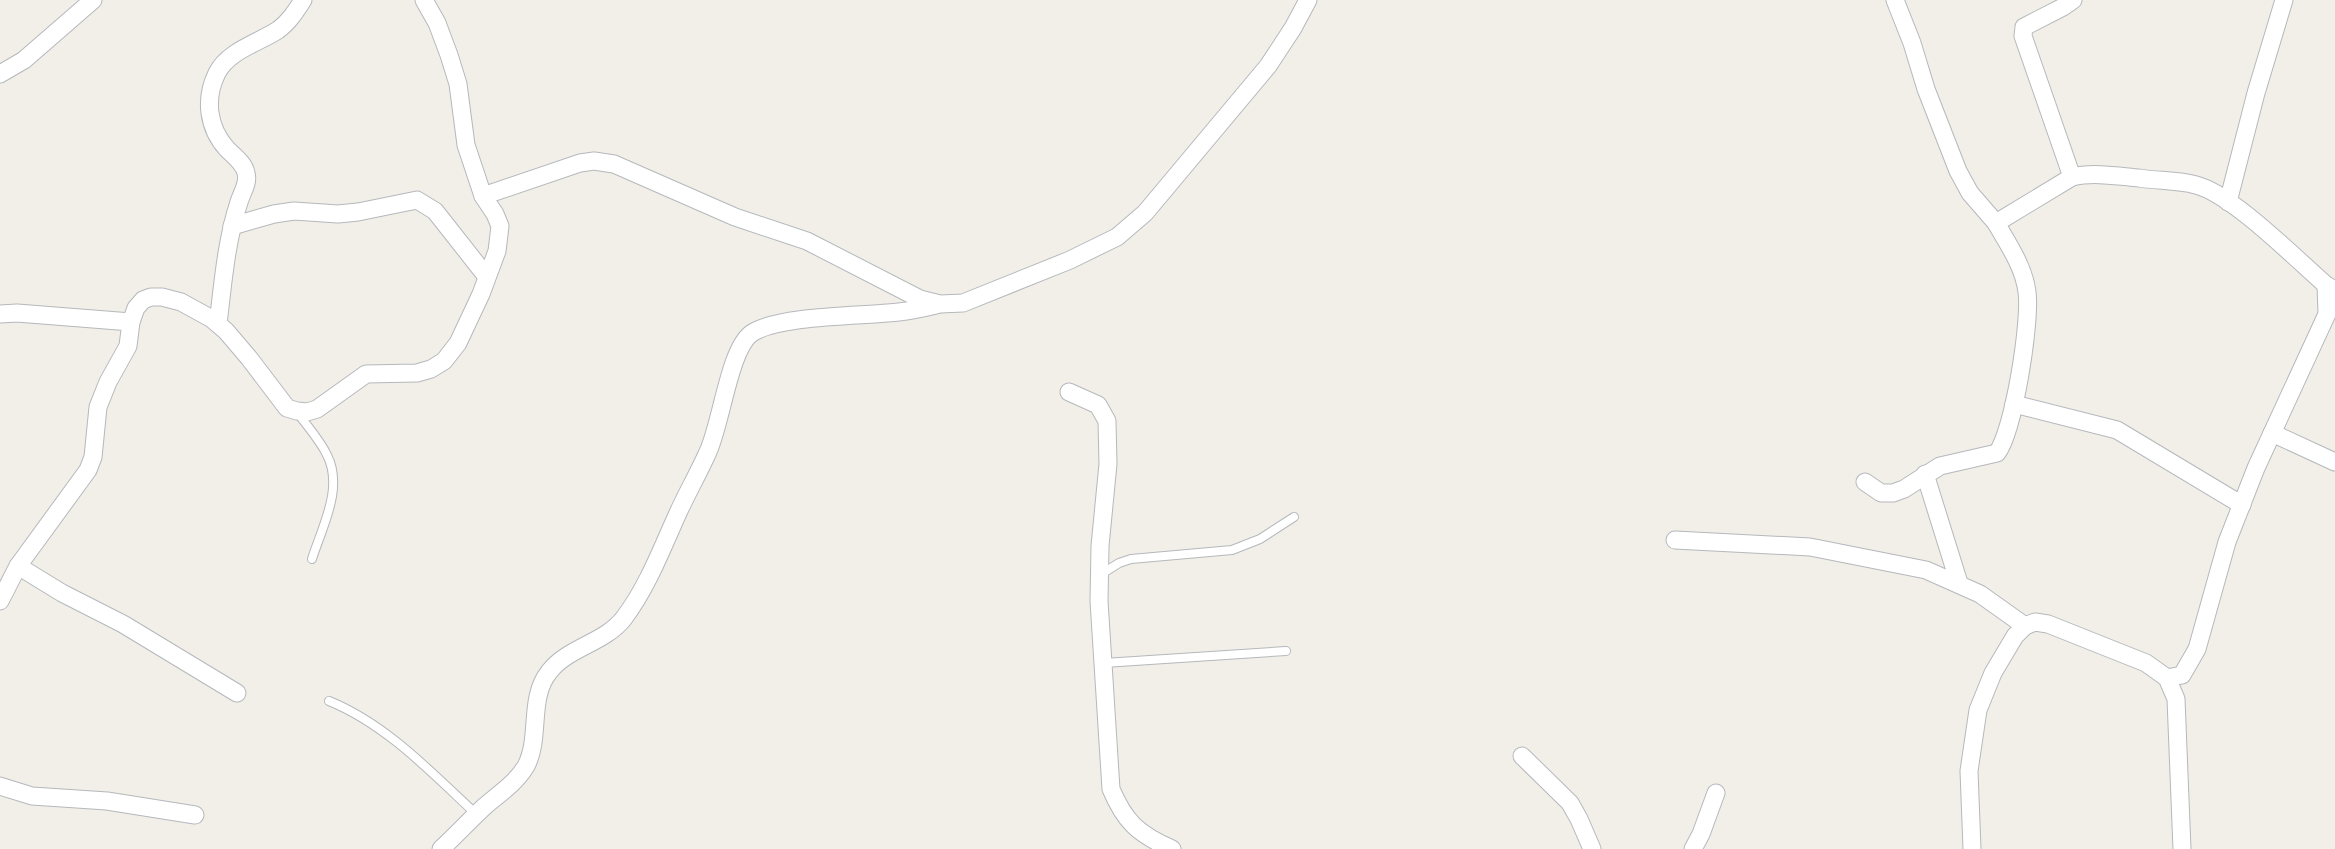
<svg xmlns="http://www.w3.org/2000/svg" width="2335" height="849" font-family="Montserrat,sans-serif">
<style>
.lines{fill:none;stroke-linecap:round;stroke-linejoin:round}
.lane-casing{stroke:#b5b8bc;stroke-width:10}
.street-casing{stroke:#b5b8bc;stroke-width:19}
.lane{stroke:#fff;stroke-width:8}
.street{stroke:#fff;stroke-width:17}
</style>
<rect width="100%" height="100%" fill="#f1efe8"/>
<g class="lines">
<g class="lane-casing">
<g id="lane">
<path d="M 297,412 C 307,426 320,440 327,455 C 344,488 322,527 312,559"/>
<polyline points="1100,575 1119,563 1131,559 1232,550 1260,539 1294,517"/>
<polyline points="1104,663 1286,651"/>
<path d="M 329,701 C 386,724 432,773 476,814"/>
</g>
</g>
<g class="street-casing">
<g id="street">
<polyline points="1895,0 1912,43 1926,89 1958,171 1970,193 1996,223"/>
<polyline points="0,74 24,60 93,0"/>
<polyline points="2072,177 2023,36 2024,27 2063,7 2073,0"/>
<polyline points="483,196 580,163 594,161 614,164 735,217 807,241 920,299 940,304 963,303 1070,260 1117,237 1145,213 1268,66 1293,28 1308,0"/>
<polyline points="2228,202 2256,93 2284,0"/>
<polyline points="232,226 274,214 294,211 338,214 358,212 417,200 435,211 487,277"/>
<polyline points="0,314 17,313 131,322"/>
<path d="M 218,324 C 223,283 226,242 239,202 C 242,192 249,183 246,173 C 244,163 234,156 227,149 C 208,128 204,99 217,73 C 228,51 258,43 278,30 C 289,22 296,11 303,0"/>
<path d="M 1069,392 L 1098,405 L 1107,421 L 1108,464 L 1100,546 L 1099,601 L 1111,789 C 1125,822 1138,834 1172,849"/>
<polyline points="2014,404 2117,430 2242,505"/>
<polyline points="2272,433 2335,462"/>
<polyline points="1925,474 1959,583"/>
<path d="M 1865,482 L 1881,493 L 1893,493 L 1904,489 L 1940,466 L 1997,453 C 2014,430 2031,321 2027,292 C 2024,267 2008,244 1996,223 L 2072,177 C 2093,172 2117,176 2139,178 C 2157,181 2178,180 2196,185 C 2232,194 2296,259 2326,285 L 2335,290"/>
<polyline points="1675,540 1810,547 1926,570 1980,594 2025,626"/>
<polyline points="18,566 62,593 123,624 237,693"/>
<polyline points="0,601 18,566 88,470 93,457 98,407 108,382 128,346 131,322 136,308 143,300 151,297 162,297 181,302 212,319 226,331 249,358 287,408 297,411 307,412 317,409 366,374 417,373 431,369 444,361 458,343 481,294 497,251 500,226 495,214 483,196 466,145 458,84 449,55 437,23 424,0"/>
<polyline points="2167,678 2182,675 2197,649 2227,542 2256,468 2327,314 2326,285"/>
<polyline points="1522,756 1570,803 1579,819 1592,849"/>
<polyline points="0,786 32,796 107,801 195,815"/>
<path d="M 441,849 C 456,835 470,820 485,806 C 499,794 516,783 526,766 C 541,738 528,698 549,672 C 568,647 605,643 624,618 C 648,586 662,548 678,513 C 687,493 698,474 707,454 C 721,427 729,348 752,333 C 778,316 855,316 888,313 C 904,312 920,309 936,305"/>
<polyline points="1693,849 1701,834 1716,793"/>
<polyline points="1972,849 1969,771 1978,710 1993,673 2015,636 2025,626 2035,622 2048,624 2146,663 2167,678 2176,699 2182,849"/>
</g>
</g>
<use href="#lane" class="lane"/>
<use href="#street" class="street"/>
</g>
</svg>
